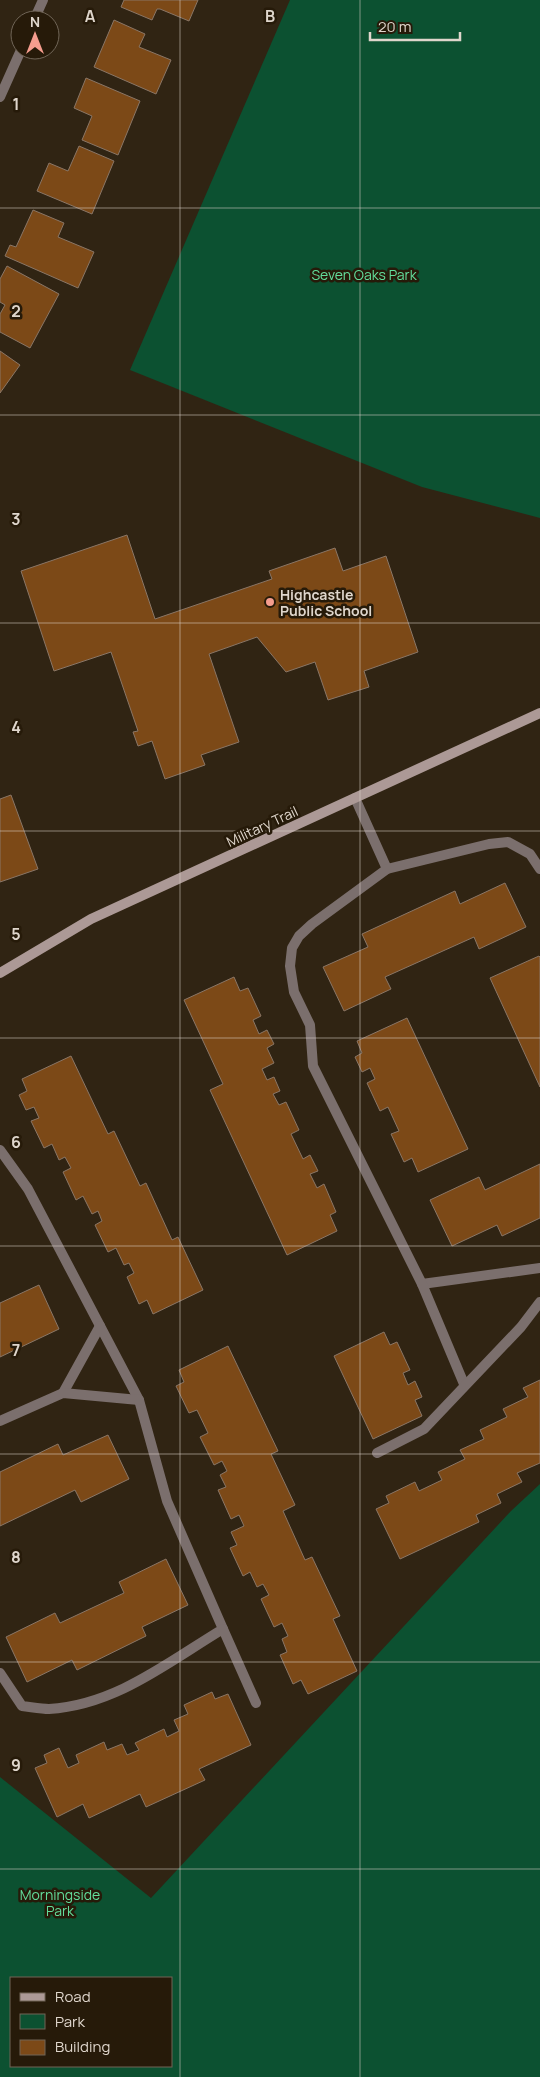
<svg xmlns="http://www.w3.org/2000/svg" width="540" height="2077" font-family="Manrope,sans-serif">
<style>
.green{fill:#0c5131;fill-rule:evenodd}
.building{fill:#7c4917;stroke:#8a7666}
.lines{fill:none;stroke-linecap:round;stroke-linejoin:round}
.lane{stroke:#7b6f6d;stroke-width:10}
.street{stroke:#7b6f6d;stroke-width:10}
.secondary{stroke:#ac9996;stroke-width:10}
.grid{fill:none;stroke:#dfd6cc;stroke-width:1;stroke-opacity:0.55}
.poi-dot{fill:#f59d8e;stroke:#261a09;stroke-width:2}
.labels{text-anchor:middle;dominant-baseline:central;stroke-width:5;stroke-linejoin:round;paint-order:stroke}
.park-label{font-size:14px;fill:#62dd9b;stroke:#261a09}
.poi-label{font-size:14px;font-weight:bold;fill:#dfd6cc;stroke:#261a09;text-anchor:start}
.street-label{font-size:14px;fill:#dfd6cc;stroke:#261a09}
.grid-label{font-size:16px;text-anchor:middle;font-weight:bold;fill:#dfd6cc;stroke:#261a09;stroke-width:5;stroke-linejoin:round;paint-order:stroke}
</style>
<rect width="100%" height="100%" fill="#302413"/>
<g class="green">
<polygon points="290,0 540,0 540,518 422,487 130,370"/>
<path d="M 540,1484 L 540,2077 L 0,2077 L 0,1777 L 151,1898 L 511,1511 ZM 11,1978 L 171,1978 L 171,2066 L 11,2066 Z"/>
</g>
<g class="building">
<polygon points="124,0 198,0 189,21 160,9 157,9 152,20 121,7"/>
<polygon points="114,20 145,34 139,47 171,60 156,94 94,67"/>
<polygon points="86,78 140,101 118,155 82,140 92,116 74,108"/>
<polygon points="79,146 114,161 92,214 37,191 49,163 68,171"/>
<polygon points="33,210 64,223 58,237 94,252 78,288 5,256 10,245 16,247"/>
<polygon points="7,266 59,294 30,348 0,332 0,314 5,305 0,302 0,279"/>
<polygon points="0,351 20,365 0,393"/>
<polygon points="127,535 155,619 272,579 269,571 335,548 343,571 386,556 418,652 364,671 369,687 328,700 315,662 286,672 257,637 209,654 239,742 201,755 205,765 165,779 152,741 138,746 133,732 138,731 111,652 54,671 21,571"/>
<polygon points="11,795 38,869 0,882 0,799"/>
<polygon points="505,883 526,927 479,949 474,937 385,977 391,989 344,1011 323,967 368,947 362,934 455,891 460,904"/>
<polygon points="539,956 540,957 540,1087 490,978"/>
<polygon points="234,977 240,991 248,988 261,1016 253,1020 259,1034 267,1030 274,1044 267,1048 274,1063 262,1069 267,1080 274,1077 280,1091 273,1094 279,1105 286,1102 299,1130 291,1134 303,1159 310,1155 318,1171 310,1174 317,1188 324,1184 336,1212 330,1215 337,1231 287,1255 210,1090 223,1084 184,1000"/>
<polygon points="407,1018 468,1149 418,1172 412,1158 404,1162 391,1134 399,1131 388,1107 380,1111 367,1083 375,1079 370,1068 362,1072 355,1057 362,1053 357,1041"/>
<polygon points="71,1056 108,1134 114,1131 140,1186 146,1183 172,1240 178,1237 203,1290 153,1314 147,1300 139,1304 127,1277 134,1273 129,1263 124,1265 116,1248 108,1252 95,1225 102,1221 98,1211 92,1214 83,1196 76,1200 63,1172 71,1168 65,1157 59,1160 52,1144 44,1148 31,1121 39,1118 34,1107 26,1110 19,1095 27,1091 22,1079"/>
<polygon points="540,1164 540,1218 502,1236 497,1225 452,1246 430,1200 479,1177 485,1190"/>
<polygon points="39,1285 59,1329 0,1357 0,1303"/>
<polygon points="384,1332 390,1345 397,1342 410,1370 403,1373 408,1385 415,1381 422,1397 415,1400 422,1416 373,1439 334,1356"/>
<polygon points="228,1346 278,1451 271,1454 295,1505 283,1511 305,1560 312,1557 340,1616 333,1619 357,1671 308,1694 301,1680 293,1684 280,1655 287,1652 282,1639 288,1636 282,1623 274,1627 261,1599 269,1595 263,1584 257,1587 250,1572 243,1576 230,1548 237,1545 231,1532 244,1526 239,1515 231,1519 218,1490 226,1487 220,1475 227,1471 222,1461 214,1465 200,1437 208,1433 197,1410 189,1413 176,1386 184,1382 179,1370"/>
<polygon points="540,1380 540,1463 517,1473 522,1482 497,1494 501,1503 476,1515 479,1522 400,1559 376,1509 389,1503 386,1496 415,1482 419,1491 442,1480 438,1472 465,1459 460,1450 484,1439 480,1430 507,1417 503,1409 528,1397 523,1388"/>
<polygon points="108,1435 129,1479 81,1502 75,1490 0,1526 0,1472 58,1444 63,1455"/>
<polygon points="166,1559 188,1605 142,1627 146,1636 77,1670 72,1660 27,1682 6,1637 55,1613 60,1623 124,1593 119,1582"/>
<polygon points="212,1692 215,1699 228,1694 251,1745 199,1769 205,1780 146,1807 140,1794 89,1818 83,1804 57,1817 35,1768 47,1763 44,1755 59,1748 68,1768 79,1763 76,1755 104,1742 107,1750 122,1744 127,1755 139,1750 135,1743 164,1729 167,1737 179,1731 174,1720 188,1714 184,1705"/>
</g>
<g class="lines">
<g class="lane">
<polyline points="355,798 387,869"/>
<path d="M 0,1150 L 28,1189 L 139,1400 L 167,1501 L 223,1629 C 168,1662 116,1705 49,1709 C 41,1709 31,1707 22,1706 L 0,1673"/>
<polyline points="422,1284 540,1268"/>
<polyline points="464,1384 422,1284 313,1066 310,1025 294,992 290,966 292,948 299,936 312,924 387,869 489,844 508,842 530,854 540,869"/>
<polyline points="63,1393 100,1326"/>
<polyline points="0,1421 63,1393 139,1400"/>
<polyline points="377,1453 424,1429 521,1327 540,1302"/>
<polyline points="223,1629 256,1703"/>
</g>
<g class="street">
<polyline points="34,20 43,0"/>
<polyline points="0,97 21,50"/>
</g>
<polyline class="secondary" points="0,973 91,919 540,713"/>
</g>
<path class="grid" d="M 180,0 L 180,2077M 360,0 L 360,2077M 0,208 L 540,208M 0,415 L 540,415M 0,623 L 540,623M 0,831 L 540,831M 0,1038 L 540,1038M 0,1246 L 540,1246M 0,1454 L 540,1454M 0,1662 L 540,1662M 0,1869 L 540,1869"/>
<circle class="poi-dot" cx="270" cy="602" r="5"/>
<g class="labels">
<g class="park-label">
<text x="364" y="274">Seven Oaks Park</text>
<text x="60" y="1894">Morningside<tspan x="60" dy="16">Park</tspan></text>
</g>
<g class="poi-label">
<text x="280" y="594">Highcastle<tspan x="280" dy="16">Public School</tspan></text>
</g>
<g class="street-label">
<text transform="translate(262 826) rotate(-25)">Military Trail</text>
</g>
</g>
<g class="grid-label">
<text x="90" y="22">A</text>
<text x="270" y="22">B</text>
<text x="16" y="110">1</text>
<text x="16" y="317">2</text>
<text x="16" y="525">3</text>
<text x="16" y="733">4</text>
<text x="16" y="940">5</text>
<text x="16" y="1148">6</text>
<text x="16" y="1356">7</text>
<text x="16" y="1563">8</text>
<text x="16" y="1771">9</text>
</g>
<rect x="10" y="1977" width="162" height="90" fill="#261a09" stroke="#706557"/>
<rect x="20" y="1993" width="25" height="8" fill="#ac9996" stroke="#706557"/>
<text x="55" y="2002" font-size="15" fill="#dfd6cc">Road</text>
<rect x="20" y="2014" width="25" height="15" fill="#0c5131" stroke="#706557"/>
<text x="55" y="2027" font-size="15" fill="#dfd6cc">Park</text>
<rect x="20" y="2040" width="25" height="15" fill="#7c4917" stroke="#706557"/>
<text x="55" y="2052" font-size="15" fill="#dfd6cc">Building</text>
<g transform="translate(35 35)"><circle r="24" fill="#261a09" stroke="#706557"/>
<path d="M0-4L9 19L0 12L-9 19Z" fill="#f59d8e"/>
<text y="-8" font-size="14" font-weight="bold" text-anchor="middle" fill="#dfd6cc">N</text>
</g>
<path d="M370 32v8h90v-8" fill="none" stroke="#dfd6cc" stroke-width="2.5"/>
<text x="378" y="32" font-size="15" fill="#dfd6cc" stroke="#261a09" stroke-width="4" paint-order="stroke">20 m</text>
</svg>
